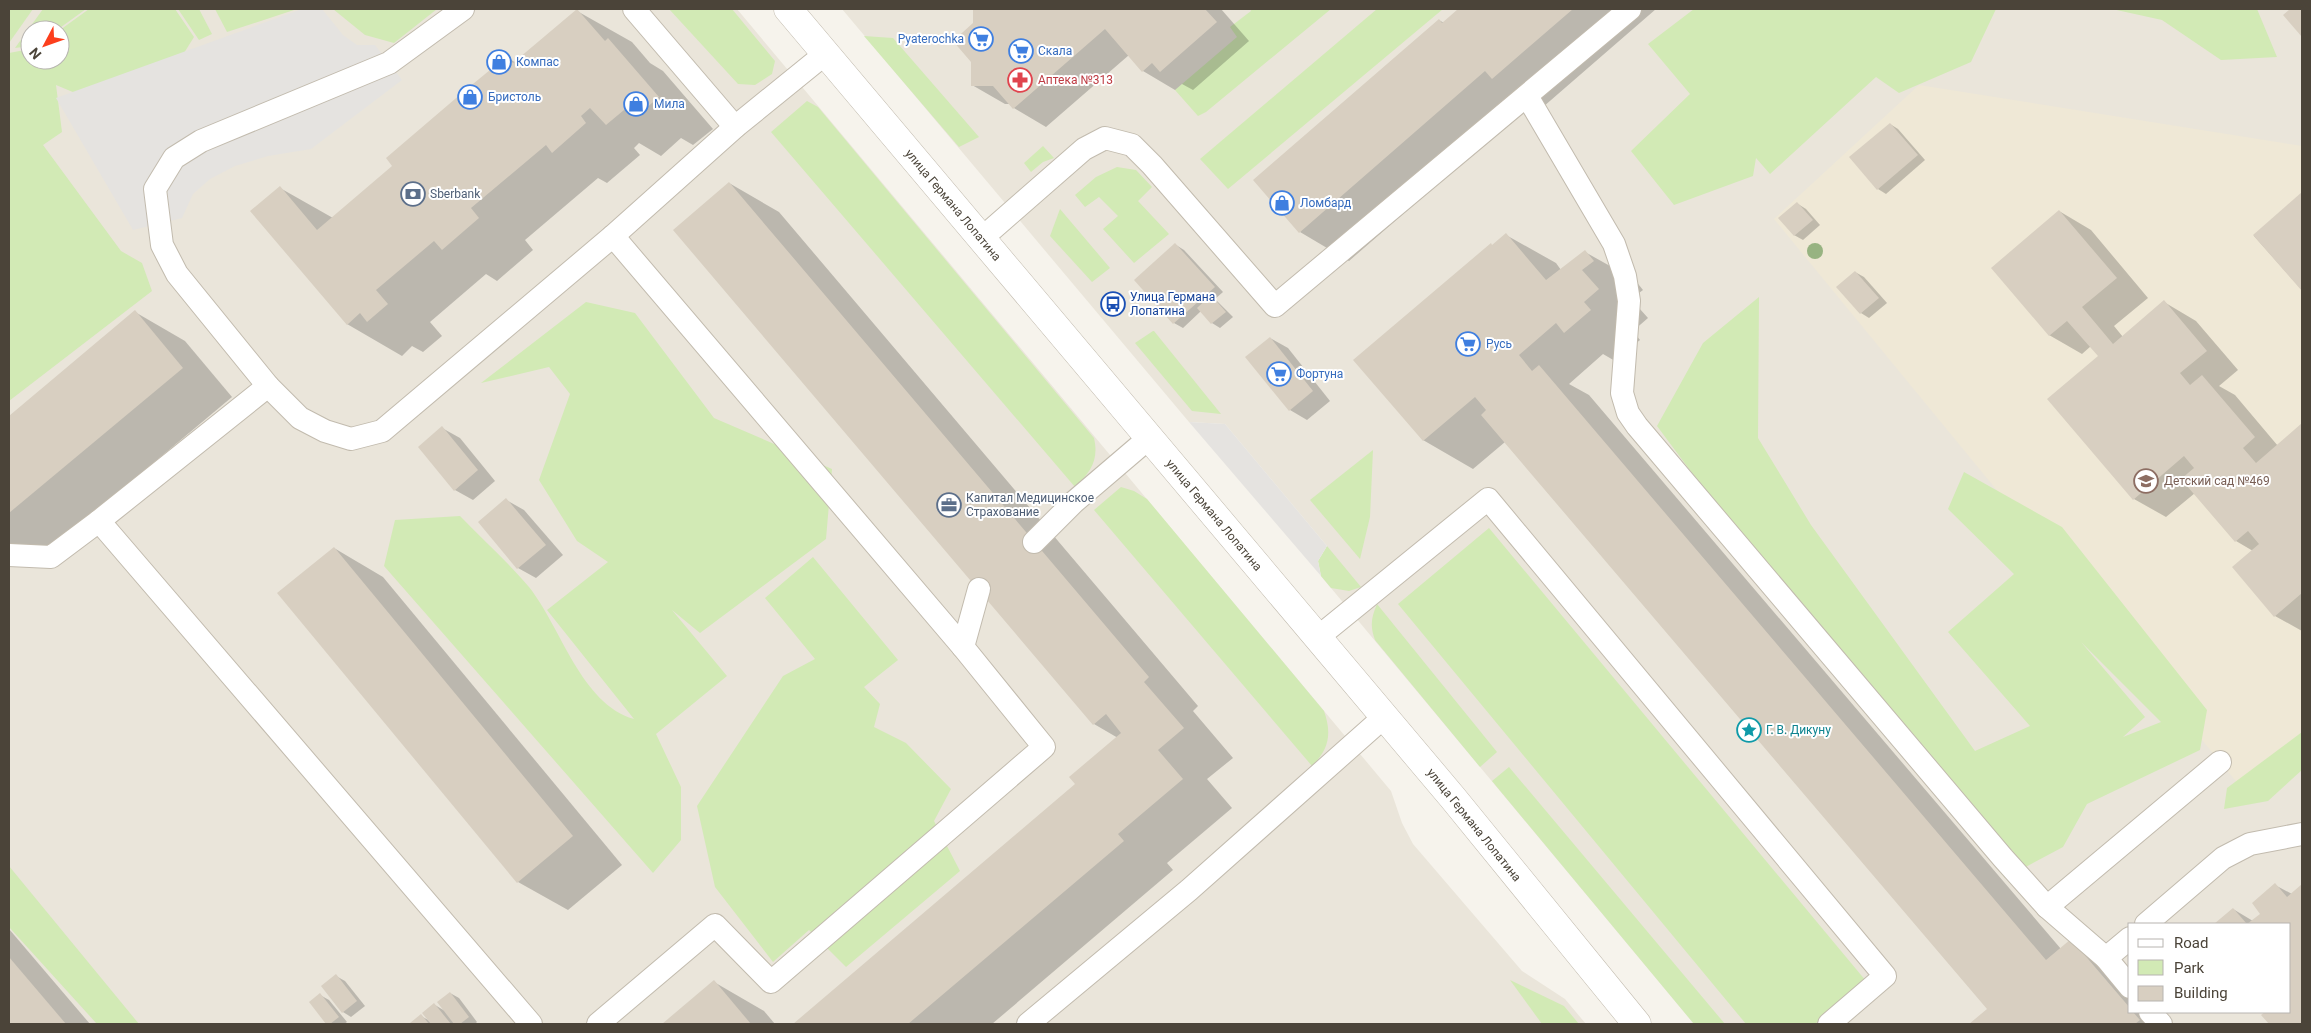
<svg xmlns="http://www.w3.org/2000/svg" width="2311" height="1033" font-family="Roboto,sans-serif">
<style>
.residential{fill:#eae5da;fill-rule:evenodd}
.education{fill:#efe8d6}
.green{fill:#d2eab5;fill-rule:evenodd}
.parking{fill:#e5e3e0}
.shadow{fill:#0003}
.building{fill:#d8cfc1}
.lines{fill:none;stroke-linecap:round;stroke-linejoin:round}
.lane-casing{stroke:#c2bbae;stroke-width:24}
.street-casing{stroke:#c2bbae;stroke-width:29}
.lane{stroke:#fff;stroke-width:22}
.street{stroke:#fff;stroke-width:28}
.tree{fill:#97b381}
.labels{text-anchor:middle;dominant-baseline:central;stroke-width:4;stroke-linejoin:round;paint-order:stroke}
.shop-label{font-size:12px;fill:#366cbe;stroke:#fff;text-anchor:start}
.health-label{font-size:12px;fill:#be3a42;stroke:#fff;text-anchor:start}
.service-label{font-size:12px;fill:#4e5e75;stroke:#fff;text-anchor:start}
.street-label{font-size:12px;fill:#4b4439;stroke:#fff}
.transit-label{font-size:12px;fill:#164399;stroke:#fff;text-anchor:start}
.education-label{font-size:12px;fill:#785e54;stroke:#fff;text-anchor:start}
.culture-label{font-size:12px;fill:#0d838f;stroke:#fff;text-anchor:start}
</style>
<rect width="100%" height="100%" fill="#f6f3ec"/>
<g class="residential">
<path d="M 9,9 L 737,9 L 1391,791 L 1402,823 L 1413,844 L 1522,971 L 1565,999 L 1586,1024 L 9,1024 ZM 30,30 L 60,30 L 60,60 L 30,60 Z"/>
<path d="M 842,9 L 2302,9 L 2302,1024 L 1694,1024 L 1321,576 L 1327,546 L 1225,424 L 1189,422 ZM 2130,924 L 2290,924 L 2290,1012 L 2130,1012 Z"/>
</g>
<polygon class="education" points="1919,85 2302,146 2302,743 2244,791 1774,219"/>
<g class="green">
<polygon points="9,9 33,9 9,43"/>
<polygon points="43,9 86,9 57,30 30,30 30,46 15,48"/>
<polygon points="89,9 175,9 194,37 159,93 123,113 56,85 62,132 43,145 121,251 142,263 152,291 9,401 9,53 30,49 30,60 60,60 60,30"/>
<polygon points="178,9 199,9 212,34 199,40"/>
<polygon points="215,9 297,9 227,32"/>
<polygon points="333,9 437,9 394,43 365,35"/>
<polygon points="669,9 732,9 775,61 772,74 755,85 738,84"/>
<polygon points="1250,9 1331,9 1206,112 1198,116 1175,90 1237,37 1230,27 1251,11"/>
<polygon points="1377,9 1443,9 1228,189 1200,159"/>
<polygon points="1694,9 1996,9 1971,62 1899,93 1876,77 1770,174 1756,158 1753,176 1674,205 1631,151 1690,94 1648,44"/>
<polygon points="2112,9 2257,9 2277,57 2221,60 2162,20"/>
<polygon points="864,36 893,38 979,137 959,147"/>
<path d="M 807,101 L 818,107 L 1094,438 C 1099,460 1091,472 1075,487 L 771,132 Z"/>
<polygon points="1043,146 1054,158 1043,162 1031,172 1024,163"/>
<polygon points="1117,167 1136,170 1152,187 1138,201 1169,234 1134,263 1103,229 1118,216 1099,197 1085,207 1075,195 1096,177"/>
<polygon points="1060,209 1110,268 1092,282 1050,236"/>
<path d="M 1759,297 L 1758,438 L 1811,525 L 1975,751 L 2030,726 L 1948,632 L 2014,574 L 1948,509 L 1964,472 L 2062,527 L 2207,710 L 2200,750 L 2087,804 L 2063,847 L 2005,878 L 1909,764 L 1657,426 L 1703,343 ZM 2081,642 L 2161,722 L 2123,737 L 2145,717 Z"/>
<path d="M 586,302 L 635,313 L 714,418 L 832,469 L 826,539 L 700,633 L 672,610 L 727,676 L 656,734 L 681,787 L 681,840 L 653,873 L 384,566 L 395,520 L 460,516 C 482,539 508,562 529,587 C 561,627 581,704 634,719 L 547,610 L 608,562 L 577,541 L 539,480 L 570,394 L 549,367 L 481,383 Z"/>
<polygon points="1153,331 1154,331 1221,414 1192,411 1135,343"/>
<polygon points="1373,450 1370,517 1360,559 1310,500"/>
<path d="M 1121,487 L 1134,491 L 1147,499 L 1324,711 C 1332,734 1329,749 1312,766 L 1094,510 Z"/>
<polygon points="1489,528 1866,981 1815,1024 1746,1024 1398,604"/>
<polygon points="1327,546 1361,587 1349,591 1331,588 1321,576 1318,561"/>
<polygon points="813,557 898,660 864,687 880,704 874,727 906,743 951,789 934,821 960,871 846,967 809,930 773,962 715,887 697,806 783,676 815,659 765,598"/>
<path d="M 1377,604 L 1497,752 L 1480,767 L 1375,640 C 1370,626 1371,618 1377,604 Z"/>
<polygon points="2302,732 2302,770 2268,801 2224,809 2227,788"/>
<polygon points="1509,767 1725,1024 1694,1024 1492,781"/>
<polygon points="9,866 139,1024 97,1024 9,927"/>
<polygon points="1510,980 1564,1006 1579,1024 1542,1024"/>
</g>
<g class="parking">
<polygon points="302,9 322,9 343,35 357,45 375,45 402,80 311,149 268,156 235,166 210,179 193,194 182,218 133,230 56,98"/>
<polygon points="1189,422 1225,424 1327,546 1318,561 1321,576"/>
</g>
<g class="shadow">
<polygon points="975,9 1221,9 1249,41 1193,90 1182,84 1175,90 1143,71 1129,55 1046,127 1014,108 1010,104 1005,104 972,85"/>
<polygon points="1460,9 1656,9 1543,107 1533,101 1349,261 1300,232 1439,20 1444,23"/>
<polygon points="577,11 632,42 650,63 663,71 713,129 693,145 681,138 661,156 639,143 634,148 640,155 607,183 598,178 525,240 533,250 497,281 486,274 430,322 442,336 423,352 412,346 402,356 347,324 280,188 333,218 394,167 507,57 516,63"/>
<polygon points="1890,124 1898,129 1925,160 1886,194 1878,189"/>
<polygon points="729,183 779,212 1198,706 1193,711 1233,758 1207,779 1232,808 1167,863 1173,870 992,1024 795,1024 1077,784 1118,738 1094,724"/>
<polygon points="2302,193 2302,290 2254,236"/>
<polygon points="1798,204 1806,209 1820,225 1803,240 1794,235"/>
<polygon points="2059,211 2091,230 2148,298 2114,326 2123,337 2164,302 2196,321 2238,370 2219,386 2235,395 2278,446 2302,425 2302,631 2275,616 2253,551 2236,541 2195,493 2166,517 2134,499 2100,356 2091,346 2082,354 2049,335"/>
<polygon points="1506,235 1556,263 1561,270 1585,252 1635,280 1643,290 1631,299 1648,318 1633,331 1640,340 1615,361 1603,354 1569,384 1589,395 2061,949 2089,951 2130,999 2130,1012 2141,1012 2151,1024 1971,1024 1988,1009 1505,442 1473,469 1423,440 1493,246"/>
<polygon points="1176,245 1184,250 1223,292 1215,299 1233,317 1220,328 1212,323 1201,311 1183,328 1174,323"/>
<polygon points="1855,272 1864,277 1887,303 1869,318 1861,313"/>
<polygon points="135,312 185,341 232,397 47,552 9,549 9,417"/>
<polygon points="1270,338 1288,348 1330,401 1307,420 1290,410"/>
<polygon points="442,428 460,438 495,481 473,500 455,490"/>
<polygon points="506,500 524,510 563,555 536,578 518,568 479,522"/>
<polygon points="334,548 383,577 622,865 568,910 518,882"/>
<polygon points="2275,885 2292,894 2302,885 2302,1024 2270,1024 2263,1015 2267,1012 2290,1012 2290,924 2216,924 2233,909 2253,921 2262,914"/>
<polygon points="9,929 90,1024 9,1024"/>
<polygon points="336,976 345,981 365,1006 351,1017 343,1012"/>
<polygon points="714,982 764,1011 775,1024 664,1024"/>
<polygon points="450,993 459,998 477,1022 475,1024 412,1023 421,1016 430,1021 435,1005 445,1011"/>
<polygon points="320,995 329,1000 347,1022 344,1024 328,1024 311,1002"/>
</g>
<g class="building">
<polygon points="577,9 605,41 608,38 659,97 638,115 630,105 606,125 590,108 581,116 586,123 552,153 546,145 471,208 479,218 442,250 434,241 376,290 388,304 367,322 360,313 347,325 250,211 280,186 317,230 392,166 386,158 462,93 507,56 513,63"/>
<polygon points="973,9 1205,9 1217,22 1160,72 1152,63 1142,72 1105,29 1013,109 993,86 971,86 971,62 953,41 973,23"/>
<polygon points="1458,9 1573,9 1492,79 1485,71 1299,233 1253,180 1439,19 1442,23"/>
<polygon points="2290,9 2302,9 2302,37 2283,15"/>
<polygon points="1890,123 1918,155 1877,190 1849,157"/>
<polygon points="729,182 1149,677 1144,682 1184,728 1158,750 1183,779 1118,834 1124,841 908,1024 793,1024 1075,784 1069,777 1121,733 1106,714 1093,725 673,230"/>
<polygon points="2302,192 2302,291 2253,235"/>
<polygon points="1797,202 1813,220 1794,236 1778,218"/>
<polygon points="2059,210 2117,278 2082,307 2113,344 2164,300 2207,351 2180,373 2190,385 2202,375 2255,437 2243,448 2256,463 2302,423 2302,593 2274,617 2232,567 2259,544 2248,531 2235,542 2181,479 2194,468 2184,456 2133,500 2047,399 2098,356 2067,321 2049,336 1991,268"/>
<polygon points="1506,233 1546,280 1585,250 1594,261 1582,270 1599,289 1584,302 1591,310 1564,333 1556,323 1519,355 1532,371 1539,365 2046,960 2071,939 2130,1008 2130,1012 2133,1012 2140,1020 2135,1024 1969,1024 1987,1009 1481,415 1486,410 1475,397 1423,441 1353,360 1491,243 1492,245"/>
<polygon points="1175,243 1215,287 1173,324 1134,280"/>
<polygon points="1855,271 1879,298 1860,314 1836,287"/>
<polygon points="1211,295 1226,312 1211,324 1197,308"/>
<polygon points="135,310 183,368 9,513 9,416"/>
<polygon points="1270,337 1313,391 1289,411 1245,357"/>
<polygon points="442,426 478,470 454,491 418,447"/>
<polygon points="506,498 546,545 517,569 478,522"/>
<polygon points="334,547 573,836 517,883 277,593"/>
<polygon points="2275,883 2287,897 2302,884 2302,1024 2269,1024 2261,1015 2265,1012 2290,1012 2290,924 2247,924 2260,914 2252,903"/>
<polygon points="2233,908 2247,924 2214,924"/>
<polygon points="9,957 66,1024 9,1024"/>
<polygon points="336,974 357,1001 342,1013 321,986"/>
<polygon points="714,980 751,1024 662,1024"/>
<polygon points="450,992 469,1017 460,1024 454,1024 437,1002"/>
<polygon points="320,993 339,1017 330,1024 326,1024 309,1002"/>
<polygon points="434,1003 451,1024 431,1024 422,1013"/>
<polygon points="421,1014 429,1024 411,1024 410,1023"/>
</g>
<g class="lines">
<g class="lane-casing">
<g id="lane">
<polyline points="634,9 735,127"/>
<polyline points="1527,96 1614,244 1625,276 1629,301 1622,393 1628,413 1637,426 2003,858 2047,907 2106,958 2130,987"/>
<polyline points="981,239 1084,149 1105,138 1132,145 1152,165 1275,306 1630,9"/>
<polyline points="268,386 177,274 162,245 155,189 174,158 201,141 389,63 463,9"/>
<polyline points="99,521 531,1024"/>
<polyline points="1034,542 1074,502 1149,438"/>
<polyline points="9,555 51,557 99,521 268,386 300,418 325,431 351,439 382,431 613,236 735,127 825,54"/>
<polyline points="1317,638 1488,499 1885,976 1829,1024"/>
<polyline points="963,647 979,589"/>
<polyline points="2047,907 2220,762"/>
<polyline points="2146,924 2223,858 2250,844 2302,834"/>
<polyline points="2106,958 2130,938"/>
<polyline points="2150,1012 2161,1024"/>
<polyline points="598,1024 715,925 771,982 1044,747 963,647 613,236"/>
<polyline points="1028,1024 1189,890 1384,717"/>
</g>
</g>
<g class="street-casing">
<polyline id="street" points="788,9 1453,798 1637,1024"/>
</g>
<use href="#lane" class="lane"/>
<use href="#street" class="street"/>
</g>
<circle class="tree" cx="1815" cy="251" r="8"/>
<defs>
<g id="supermarket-ring" transform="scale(1.25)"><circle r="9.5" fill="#fff" stroke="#3f7fe0" stroke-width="1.5"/><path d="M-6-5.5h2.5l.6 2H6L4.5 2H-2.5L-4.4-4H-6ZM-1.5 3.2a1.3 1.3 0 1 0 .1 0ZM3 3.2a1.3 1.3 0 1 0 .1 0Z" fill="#3f7fe0"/></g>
<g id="shop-ring" transform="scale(1.25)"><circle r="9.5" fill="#fff" stroke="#3f7fe0" stroke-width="1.5"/><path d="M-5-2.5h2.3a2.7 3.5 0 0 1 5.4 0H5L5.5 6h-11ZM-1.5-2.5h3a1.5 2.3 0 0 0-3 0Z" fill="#3f7fe0"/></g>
<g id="pharmacy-ring" transform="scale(1.25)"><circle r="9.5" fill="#fff" stroke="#e0444e" stroke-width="1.5"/><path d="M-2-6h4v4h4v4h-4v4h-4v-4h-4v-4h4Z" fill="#e0444e"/></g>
<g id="bank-ring" transform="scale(1.25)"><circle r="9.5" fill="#fff" stroke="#5c6f8a" stroke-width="1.5"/><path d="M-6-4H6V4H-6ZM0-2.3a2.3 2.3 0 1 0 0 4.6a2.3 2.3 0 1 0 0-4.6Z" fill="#5c6f8a"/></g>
<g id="bus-ring" transform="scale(1.25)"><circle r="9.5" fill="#fff" stroke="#1a4fb4" stroke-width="1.5"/><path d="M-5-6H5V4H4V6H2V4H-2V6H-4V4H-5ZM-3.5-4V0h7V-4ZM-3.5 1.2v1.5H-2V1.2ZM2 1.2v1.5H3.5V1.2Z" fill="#1a4fb4"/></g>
<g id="school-ring" transform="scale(1.25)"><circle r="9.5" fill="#fff" stroke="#8d6e63" stroke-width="1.5"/><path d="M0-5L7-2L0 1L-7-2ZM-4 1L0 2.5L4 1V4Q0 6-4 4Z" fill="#8d6e63"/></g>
<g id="office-ring" transform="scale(1.25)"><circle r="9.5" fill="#fff" stroke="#5c6f8a" stroke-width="1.5"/><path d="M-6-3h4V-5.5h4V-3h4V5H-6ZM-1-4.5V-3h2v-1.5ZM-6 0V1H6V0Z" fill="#5c6f8a"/></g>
<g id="sight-ring" transform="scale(1.25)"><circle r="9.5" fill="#fff" stroke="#0f9aa8" stroke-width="1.5"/><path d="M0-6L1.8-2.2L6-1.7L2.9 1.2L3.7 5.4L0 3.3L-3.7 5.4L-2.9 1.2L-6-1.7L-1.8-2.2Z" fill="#0f9aa8"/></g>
</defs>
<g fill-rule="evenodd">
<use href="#supermarket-ring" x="981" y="39"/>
<use href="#supermarket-ring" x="1021" y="51"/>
<use href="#shop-ring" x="499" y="62"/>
<use href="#pharmacy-ring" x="1020" y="80"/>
<use href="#shop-ring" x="470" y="97"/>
<use href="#shop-ring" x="636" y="104"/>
<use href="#bank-ring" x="413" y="194"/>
<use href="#shop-ring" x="1282" y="203"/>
<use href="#bus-ring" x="1113" y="304"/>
<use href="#supermarket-ring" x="1468" y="344"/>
<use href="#supermarket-ring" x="1279" y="374"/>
<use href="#school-ring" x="2146" y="481"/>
<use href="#office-ring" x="949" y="505"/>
<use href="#sight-ring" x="1749" y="730"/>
</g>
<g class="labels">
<g class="shop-label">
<text x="964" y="39" text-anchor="end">Pyaterochka</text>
<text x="1038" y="51">Скала</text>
<text x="516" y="62">Компас</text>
<text x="488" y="97">Бристоль</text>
<text x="654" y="104">Мила</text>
<text x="1300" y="203">Ломбард</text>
<text x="1486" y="344">Русь</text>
<text x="1296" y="374">Фортуна</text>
</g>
<g class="health-label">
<text x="1038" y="80">Аптека №313</text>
</g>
<g class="service-label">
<text x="430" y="194">Sberbank</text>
<text x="966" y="498">Капитал Медицинское<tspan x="966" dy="14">Страхование</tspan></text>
</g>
<g class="street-label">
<text transform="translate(953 205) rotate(50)">улица Германа Лопатина</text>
<text transform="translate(1214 515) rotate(50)">улица Германа Лопатина</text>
<text transform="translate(1474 825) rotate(51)">улица Германа Лопатина</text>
</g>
<g class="transit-label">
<text x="1130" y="297">Улица Германа<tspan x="1130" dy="14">Лопатина</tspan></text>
</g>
<g class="education-label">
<text x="2164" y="481">Детский сад №469</text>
</g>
<g class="culture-label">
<text x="1766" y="730">Г. В. Дикуну</text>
</g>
</g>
<rect width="2311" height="1033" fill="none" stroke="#4b4439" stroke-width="20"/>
<rect x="2128" y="923" width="162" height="90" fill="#ffffff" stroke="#b7b4b0"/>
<rect x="2138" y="939" width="25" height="8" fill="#ffffff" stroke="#b7b4b0"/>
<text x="2174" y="948" font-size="15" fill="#4b4439">Road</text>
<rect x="2138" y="960" width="25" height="15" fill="#d2eab5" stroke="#b7b4b0"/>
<text x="2174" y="973" font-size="15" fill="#4b4439">Park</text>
<rect x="2138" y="986" width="25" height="15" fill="#d8cfc1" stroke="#b7b4b0"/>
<text x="2174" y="998" font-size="15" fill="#4b4439">Building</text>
<g transform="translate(45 45) rotate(229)"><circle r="24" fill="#ffffff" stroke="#b7b4b0"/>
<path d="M0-4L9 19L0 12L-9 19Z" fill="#fc3f1d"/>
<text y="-8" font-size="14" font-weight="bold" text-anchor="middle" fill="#4b4439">N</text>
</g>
</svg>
